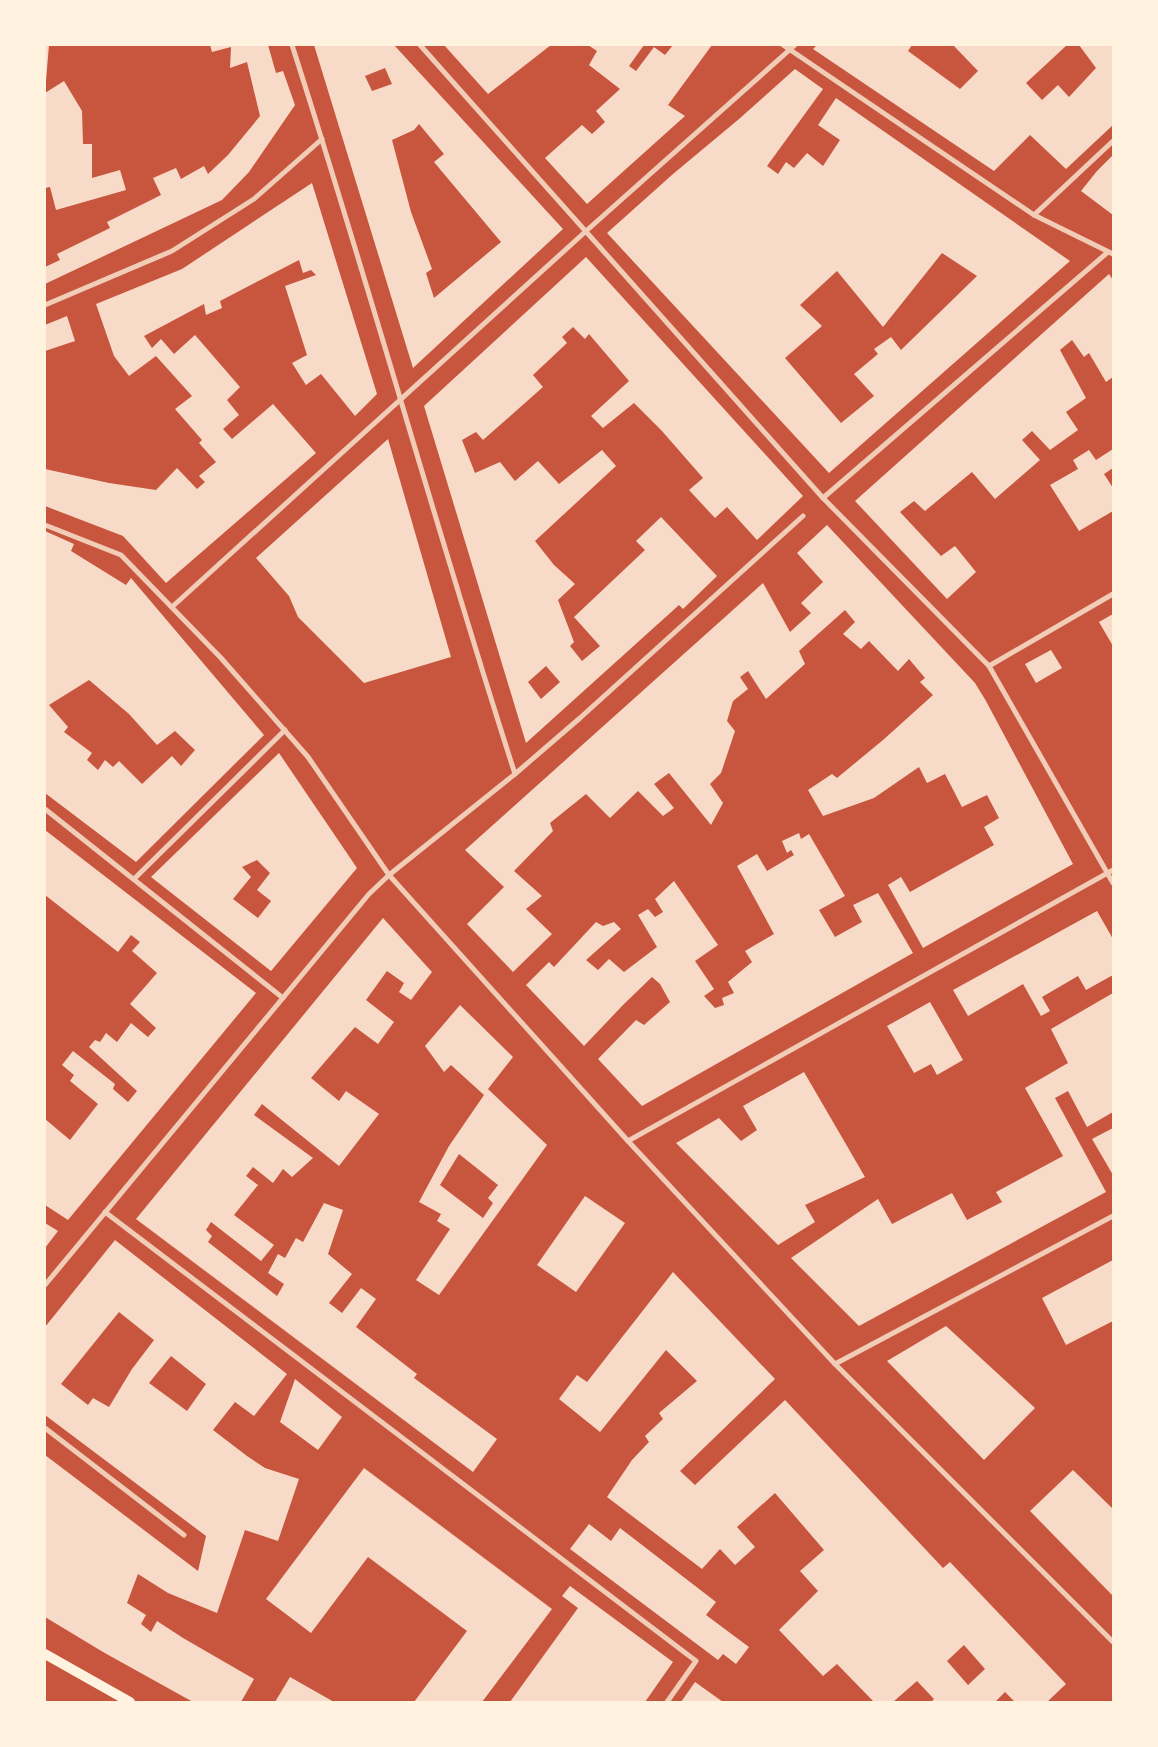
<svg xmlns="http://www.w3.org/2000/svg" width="1158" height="1747" font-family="'DM Sans',sans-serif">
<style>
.building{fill:#f7dbc8;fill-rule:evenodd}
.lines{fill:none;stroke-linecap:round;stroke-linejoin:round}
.minor{stroke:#f1ccb7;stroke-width:5}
.secondary{stroke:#fff3e0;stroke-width:10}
</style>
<rect width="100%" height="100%" fill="#c8553d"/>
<g class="building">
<polygon points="45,45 49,45 46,81 45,81"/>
<polygon points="210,45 268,45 276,73 283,71 295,105 249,172 222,200 45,284 45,267 60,260 57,254 110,228 107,222 161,195 153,178 176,168 181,179 204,166 208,174 228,155 260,116 247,62 230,68 231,47 212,52"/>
<path d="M 314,45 L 394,45 L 563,229 L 413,368 ZM 385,68 L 392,84 L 372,91 L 365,76 ZM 419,124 L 444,154 L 434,162 L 501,242 L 434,298 L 426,273 L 432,269 L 411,212 L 392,140 L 414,130 Z"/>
<polygon points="444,45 551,45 488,94"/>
<polygon points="588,45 644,45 629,66 636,71 654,47 665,55 673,45 712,45 668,105 685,116 587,204 545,158 582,125 592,134 605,122 596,111 620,89 589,65 597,51"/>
<polygon points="817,45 912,45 908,51 960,89 978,71 953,45 1067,45 1026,83 1042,100 1058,85 1069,97 1096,68 1079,45 1113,45 1113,125 1066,169 1030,135 994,171 813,49"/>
<path d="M 795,69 L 823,89 L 767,166 L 778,174 L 786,162 L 794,168 L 807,153 L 823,166 L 840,140 L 818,125 L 836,98 L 1070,261 L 829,473 L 607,233 L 673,174 L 739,119 ZM 942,253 L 977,276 L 901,350 L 891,337 L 874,349 L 878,354 L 854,374 L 874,396 L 841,423 L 785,358 L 822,326 L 800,305 L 837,271 L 883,327 Z"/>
<polygon points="64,81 82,111 83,144 92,144 92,178 120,170 126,190 56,210 50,187 45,188 45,93"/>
<polygon points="1113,155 1113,215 1081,191 1097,171"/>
<polygon points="312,183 377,394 355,416 321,374 306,385 292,363 307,355 285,286 316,275 311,270 303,273 299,260 220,301 222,308 206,315 204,304 144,336 152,348 161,339 174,354 195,335 240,387 227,400 239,415 223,429 232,439 273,404 316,453 166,583 123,536 45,506 45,469 109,483 156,490 177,468 197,489 205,482 199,476 216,462 199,443 202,440 175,409 192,396 156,356 129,376 114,356 96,304 182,269"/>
<path d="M 586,257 L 803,496 L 757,540 L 727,507 L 715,518 L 689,490 L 703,478 L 662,431 L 634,403 L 603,428 L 591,416 L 629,381 L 589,334 L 585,339 L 573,327 L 562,337 L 567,343 L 533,375 L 543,387 L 483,440 L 476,432 L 462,440 L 475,473 L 500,462 L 515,481 L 538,461 L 559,484 L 602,450 L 616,466 L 535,541 L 554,565 L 575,584 L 558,600 L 574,642 L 570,646 L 582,661 L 600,646 L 574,617 L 645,550 L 636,541 L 661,517 L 717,576 L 683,609 L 679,605 L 526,743 L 424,406 ZM 546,666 L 560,682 L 541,699 L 528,682 Z"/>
<polygon points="1109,274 1113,280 1113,377 1106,382 1089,353 1084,357 1072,340 1060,350 1086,398 1066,412 1078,430 1050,450 1032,431 1022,440 1040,460 995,499 972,472 925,511 914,501 900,512 941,556 955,546 976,572 947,599 855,501"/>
<polygon points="67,316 75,341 45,351 45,325"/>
<polygon points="388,439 451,657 364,683 298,617 289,596 256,558"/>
<polygon points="1113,449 1113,468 1104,474 1113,488 1113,511 1079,531 1050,485 1078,469 1073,460 1089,450 1096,460"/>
<polygon points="827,525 975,683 986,701 1073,864 923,948 888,885 901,877 910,892 994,845 984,827 999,818 987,795 962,807 945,774 927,783 919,767 874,798 823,816 808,790 832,774 837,778 883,740 933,695 920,682 925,678 909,659 898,671 869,641 861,649 843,634 855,622 845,610 799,651 805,664 766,699 748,671 740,677 748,689 733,701 727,721 735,731 721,773 710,784 723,803 711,825 669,773 654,784 674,808 663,816 638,791 610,818 586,794 550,823 553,831 514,871 542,896 526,909 552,934 513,972 467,924 504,887 465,850 763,583 790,632 811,613 801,603 823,582 797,553"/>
<path d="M 45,531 L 74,544 L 71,551 L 126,585 L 131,578 L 264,735 L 136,862 L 45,793 ZM 89,680 L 129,714 L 157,745 L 175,731 L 195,750 L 181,766 L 172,756 L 142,784 L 119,761 L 113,767 L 105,760 L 98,770 L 87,760 L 92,753 L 64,732 L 68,727 L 49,705 Z"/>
<polygon points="1113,614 1113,646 1099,622"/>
<polygon points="1051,650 1062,668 1036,683 1025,664"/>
<path d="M 279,753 L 357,868 L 271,971 L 151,877 ZM 257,860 L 270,873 L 257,890 L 271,901 L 258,918 L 233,899 L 251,877 L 242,867 Z"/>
<polygon points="45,830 256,993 68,1220 45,1205 45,1119 70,1140 98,1104 70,1081 74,1075 62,1065 73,1051 115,1084 113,1089 128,1102 137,1091 89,1047 95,1040 100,1042 106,1033 117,1042 131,1023 148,1037 156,1028 130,1004 157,973 132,951 140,942 131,935 118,952 45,895"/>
<polygon points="799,833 801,839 809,834 845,896 819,910 835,937 862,922 853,905 878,893 913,953 642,1106 598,1059 636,1020 644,1025 670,1002 660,984 652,977 624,1004 584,1046 526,985 549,962 554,967 596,922 603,926 614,922 621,929 586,960 598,970 609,959 624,972 657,947 638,915 648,909 655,917 663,912 655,899 674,881 718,945 695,961 714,989 704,996 715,1008 724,1005 722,998 734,993 728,982 752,962 745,951 774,934 737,866 757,854 767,871 794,855 791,850 787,853 782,841"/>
<polygon points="1097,911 1113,939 1113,975 1086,990 1078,976 1042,997 1050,1011 1041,1016 1023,984 968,1016 953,990"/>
<polygon points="383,918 432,972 411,1000 399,992 404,983 387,971 366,1000 394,1022 378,1044 355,1027 311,1078 339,1101 346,1091 379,1114 339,1166 262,1104 254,1115 313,1158 292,1177 283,1169 273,1183 253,1167 246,1176 258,1185 234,1215 274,1245 261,1261 211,1222 206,1230 212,1236 208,1242 277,1296 284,1284 268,1273 278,1254 285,1258 296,1238 303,1242 324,1203 343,1210 328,1254 352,1274 329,1303 342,1313 361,1288 376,1299 356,1327 417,1374 414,1378 497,1439 473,1472 136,1219"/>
<polygon points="1113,993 1113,1112 1087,1127 1068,1091 1055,1098 1106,1192 859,1326 791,1258 878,1199 892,1224 952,1193 967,1220 1002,1202 996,1192 1063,1156 1025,1088 1068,1063 1051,1029"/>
<polygon points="930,1002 963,1060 937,1075 931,1064 914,1073 887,1026"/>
<path d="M 460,1005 L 513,1057 L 488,1089 L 547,1145 L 439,1295 L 416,1280 L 450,1229 L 437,1221 L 441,1214 L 419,1202 L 449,1146 L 484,1095 L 451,1065 L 444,1072 L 425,1046 ZM 459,1154 L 498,1185 L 488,1198 L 493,1203 L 483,1218 L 440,1185 Z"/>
<polygon points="804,1072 865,1177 805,1205 815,1222 778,1245 676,1143 719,1118 741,1141 757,1130 743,1106"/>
<polygon points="1113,1128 1113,1175 1092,1139"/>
<polygon points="585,1196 625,1223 576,1292 537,1265"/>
<polygon points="45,1223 58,1231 45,1248"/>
<path d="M 115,1240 L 287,1374 L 254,1416 L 235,1402 L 213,1430 L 247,1456 L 265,1468 L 299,1479 L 278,1541 L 245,1530 L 217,1613 L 168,1593 L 138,1574 L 127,1603 L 146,1615 L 141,1624 L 151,1632 L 157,1621 L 183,1638 L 254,1679 L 241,1702 L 193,1702 L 103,1652 L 45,1617 L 45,1455 L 198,1571 L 206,1536 L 45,1415 L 45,1327 ZM 119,1312 L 154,1340 L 132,1369 L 109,1407 L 93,1398 L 88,1405 L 61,1384 ZM 171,1356 L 206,1384 L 187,1411 L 149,1383 Z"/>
<polygon points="1113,1260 1113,1321 1066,1345 1042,1298"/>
<path d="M 673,1272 L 775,1379 L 680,1471 L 695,1485 L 785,1400 L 943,1568 L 950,1562 L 1066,1684 L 1047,1702 L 1015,1702 L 1005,1692 L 995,1702 L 931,1702 L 934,1699 L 917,1681 L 893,1702 L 874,1702 L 837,1664 L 823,1676 L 779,1630 L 818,1591 L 800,1571 L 824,1550 L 775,1493 L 737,1527 L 755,1547 L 735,1565 L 720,1549 L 702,1569 L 607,1497 L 632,1460 L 649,1442 L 645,1436 L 663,1419 L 659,1413 L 697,1381 L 666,1350 L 600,1432 L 559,1399 L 577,1375 L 587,1382 ZM 964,1645 L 985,1669 L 968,1685 L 947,1661 Z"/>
<polygon points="946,1326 1035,1408 984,1460 887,1361"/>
<polygon points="295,1379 342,1417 318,1450 280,1422"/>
<polygon points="364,1468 552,1609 482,1702 414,1702 467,1631 368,1557 311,1633 266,1599"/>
<polygon points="1073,1470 1113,1509 1113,1596 1030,1511"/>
<polygon points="589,1524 611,1541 620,1528 716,1602 706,1615 749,1647 736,1664 723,1654 718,1660 570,1549"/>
<polygon points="570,1586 673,1662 645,1702 510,1702 578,1608 562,1596"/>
<polygon points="290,1677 334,1702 275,1702"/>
<polygon points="695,1682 723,1702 681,1702"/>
</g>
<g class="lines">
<g class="minor">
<path d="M 292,45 C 370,287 437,532 515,774"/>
<polyline points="420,45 823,498 989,666 1113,883"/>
<polyline points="783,45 1034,215 1113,254"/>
<polyline points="1034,215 1113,141"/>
<polyline points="45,305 172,251 254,199 322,139"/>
<polyline points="823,498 1108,252"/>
<polyline points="45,525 121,555 221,658 308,757 389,875 628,1141 835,1364 1113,1642"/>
<polyline points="172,607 585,232 795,45"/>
<polyline points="989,666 1113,594"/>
<polyline points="45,809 283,998"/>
<polyline points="134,879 285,730"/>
<polyline points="628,1141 1113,870"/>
<polyline points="105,1212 696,1661 667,1702"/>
<polyline points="45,1285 369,894 389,875 515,774 580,718 803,516"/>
<polyline points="835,1364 1113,1216"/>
<polyline points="45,1428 184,1535"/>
</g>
<polyline class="secondary" points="45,1654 130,1702"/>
</g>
<rect width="1158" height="1747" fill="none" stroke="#fff3e0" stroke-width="92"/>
</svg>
